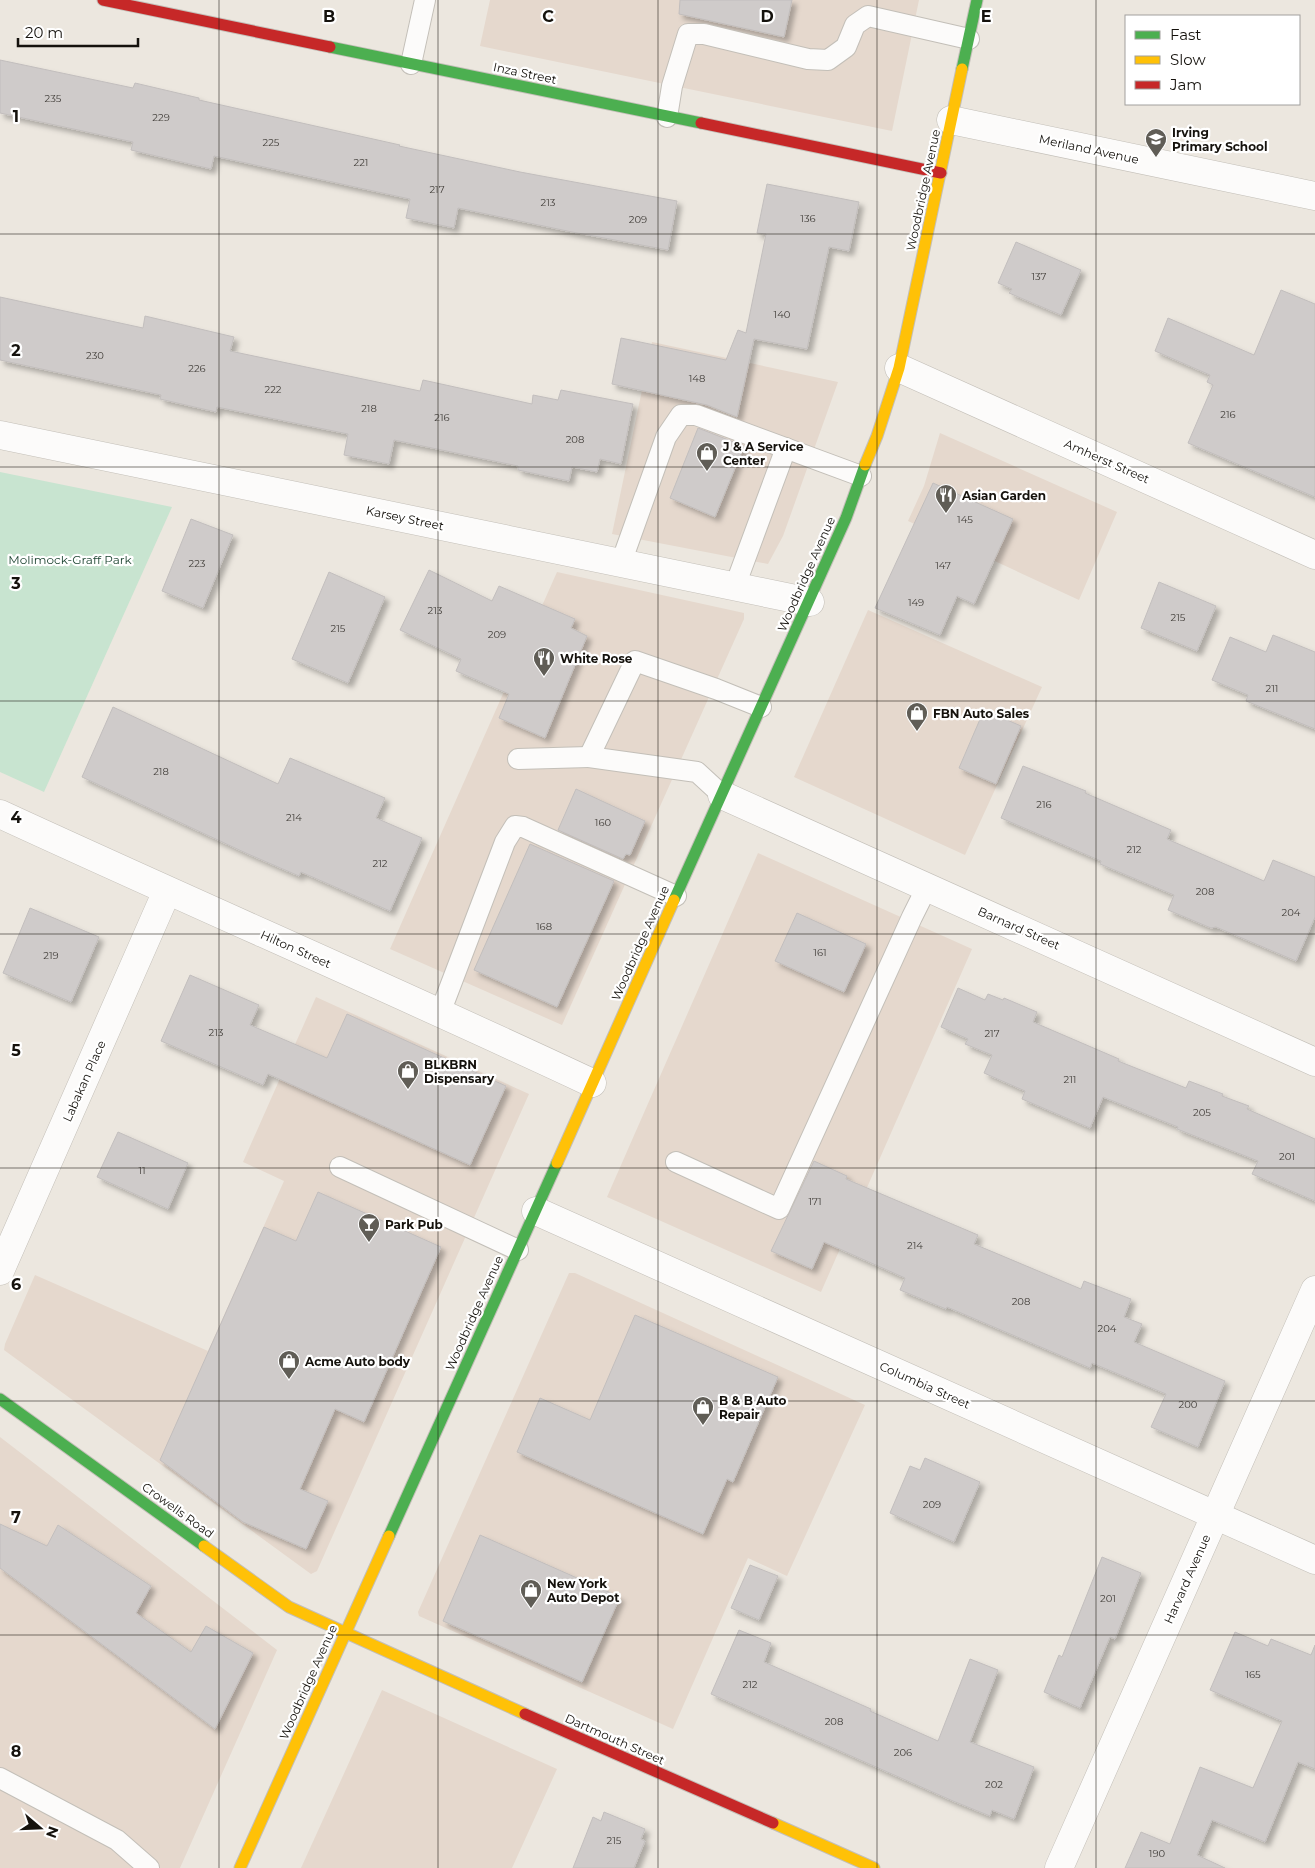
<svg xmlns="http://www.w3.org/2000/svg" width="1315" height="1868" font-family="Montserrat,sans-serif">
<style>
.commercial{fill:#e5d8cd}
.park{fill:#c8e4d0}
.building{fill:#cfcbca;stroke:#c2bebd;filter:url(#shadow)}
.lines{fill:none;stroke-linecap:round;stroke-linejoin:round}
.lane-casing{stroke:#c3bfb8;stroke-width:22}
.street-casing{stroke:#c3bfb8;stroke-width:29}
.fast-casing{stroke:#c3bfb8;stroke-width:13}
.slow-casing{stroke:#c3bfb8;stroke-width:13}
.jam-casing{stroke:#c3bfb8;stroke-width:13}
.lane{stroke:#fcfbfa;stroke-width:20}
.street{stroke:#fcfbfa;stroke-width:28}
.fast{stroke:#4caf50;stroke-width:11}
.slow{stroke:#ffc107;stroke-width:11}
.jam{stroke:#c62828;stroke-width:11}
.grid{fill:none;stroke:#15120d;stroke-width:1;stroke-opacity:0.55}
.labels{text-anchor:middle;dominant-baseline:central;stroke-width:4.5;stroke-linejoin:round;paint-order:stroke}
.number-label{font-size:10px;fill:#44403c}
.street-label{font-size:12px;fill:#15120d;stroke:#fff}
.poi-label{font-size:12px;font-weight:bold;fill:#15120d;stroke:#fff;text-anchor:start}
.park-label{font-size:12px;fill:#173f2c;stroke:#fff}
.grid-label{font-size:16px;text-anchor:middle;font-weight:bold;fill:#15120d;stroke:#fff;stroke-width:4.5;stroke-linejoin:round;paint-order:stroke}
</style>
<defs>
<filter id="shadow"><feDropShadow dx="4.5" dy="4.5" stdDeviation="2.5" flood-color="#0004"/></filter>
</defs>
<rect width="100%" height="100%" fill="#ece7df"/>
<g class="commercial">
<polygon points="490,0 919,0 892,131 480,46"/>
<polygon points="652,342 838,382 783,536 768,564 612,534"/>
<polygon points="940,433 1117,512 1079,600 908,521 924,486"/>
<polygon points="557,572 744,613 744,619 562,1025 390,949"/>
<polygon points="868,610 1042,687 965,855 794,777"/>
<polygon points="758,853 972,949 821,1292 607,1197"/>
<polygon points="316,997 529,1094 317,1571 311,1574 4,1350 5,1344 35,1275 208,1351 284,1181 243,1162"/>
<polygon points="569,1273 575,1273 865,1405 787,1576 748,1558 673,1729 419,1616 418,1612"/>
<polygon points="0,1437 277,1650 180,1868 0,1868"/>
<polygon points="382,1690 557,1769 512,1868 301,1868"/>
</g>
<polygon class="park" points="0,472 172,507 44,792 0,772"/>
<g class="building">
<polygon points="680,0 792,0 784,37 679,14"/>
<polygon points="0,60 133,88 135,83 199,98 199,100 400,145 399,146 520,172 677,201 668,250 572,232 458,208 454,228 406,218 410,199 214,156 211,169 131,150 133,142 0,113"/>
<polygon points="767,184 859,202 849,251 829,247 807,349 754,339 737,417 707,405 612,384 621,338 726,360 738,330 746,333 766,234 757,233"/>
<polygon points="1016,242 1081,270 1061,315 1009,293 1012,289 998,283"/>
<polygon points="1281,290 1315,304 1315,497 1188,443 1213,385 1207,382 1210,375 1155,351 1168,318 1254,355"/>
<polygon points="0,297 143,328 145,316 234,337 230,351 420,391 423,380 532,404 533,395 558,400 561,390 633,404 621,464 600,459 597,472 572,467 569,481 518,470 518,466 394,440 389,464 344,455 348,434 217,407 216,412 160,399 161,395 0,360"/>
<polygon points="698,428 744,446 715,517 670,498"/>
<polygon points="933,483 1013,519 974,604 957,596 940,635 875,608"/>
<polygon points="191,519 233,535 203,608 162,591"/>
<polygon points="429,570 492,601 499,586 575,619 571,628 587,636 545,738 499,718 509,694 456,671 461,659 400,630"/>
<polygon points="329,572 385,597 348,683 292,659"/>
<polygon points="1159,582 1216,606 1197,651 1141,628"/>
<polygon points="1273,635 1315,652 1315,729 1246,701 1248,695 1212,680 1230,637 1266,652"/>
<polygon points="113,707 278,784 290,758 385,798 376,818 422,838 390,911 301,872 299,876 248,854 82,777"/>
<polygon points="984,710 1021,726 996,784 959,768"/>
<polygon points="1023,766 1086,791 1085,793 1171,830 1167,839 1264,881 1273,860 1315,877 1315,917 1296,961 1216,927 1211,928 1168,910 1174,895 1100,864 1101,861 1001,818"/>
<polygon points="576,789 645,821 630,855 626,854 623,859 558,830"/>
<polygon points="530,844 614,881 557,1007 474,970"/>
<polygon points="30,908 99,937 71,1002 3,973"/>
<polygon points="797,913 866,944 844,992 775,961"/>
<polygon points="190,975 259,1005 250,1025 327,1058 347,1014 506,1086 470,1165 268,1074 263,1085 161,1041"/>
<polygon points="958,988 985,1000 988,994 1003,1000 1004,998 1037,1012 1033,1022 1119,1059 1118,1061 1186,1088 1189,1081 1223,1094 1222,1096 1249,1106 1247,1109 1315,1139 1315,1201 1252,1174 1258,1161 1177,1129 1178,1127 1103,1097 1090,1128 1022,1099 1025,1091 984,1073 992,1055 965,1044 968,1039 941,1027"/>
<polygon points="118,1132 188,1163 168,1209 97,1177"/>
<polygon points="814,1161 847,1176 846,1179 978,1235 974,1244 1081,1289 1084,1281 1131,1299 1124,1317 1142,1324 1134,1342 1225,1381 1198,1447 1151,1427 1166,1394 1092,1363 1090,1368 947,1307 946,1309 900,1290 905,1278 824,1242 812,1269 771,1251"/>
<polygon points="318,1192 441,1247 364,1422 335,1409 300,1489 328,1501 306,1549 243,1522 160,1460 264,1227 296,1241"/>
<polygon points="635,1315 778,1377 733,1482 727,1479 703,1534 517,1452 540,1398 590,1420"/>
<polygon points="925,1458 980,1482 954,1542 890,1513 910,1466 920,1470"/>
<polygon points="0,1524 47,1546 58,1525 151,1586 136,1613 191,1652 206,1626 253,1653 215,1729 0,1568"/>
<polygon points="480,1535 620,1597 582,1682 443,1621"/>
<polygon points="1102,1557 1141,1573 1115,1639 1110,1637 1080,1708 1044,1692 1059,1655 1062,1657"/>
<polygon points="750,1565 778,1576 759,1620 731,1608"/>
<polygon points="739,1630 771,1643 764,1662 871,1709 870,1711 938,1741 970,1659 998,1670 970,1742 1034,1767 1014,1819 992,1810 990,1816 953,1801 711,1694"/>
<polygon points="1235,1632 1268,1646 1271,1639 1311,1655 1315,1645 1315,1769 1298,1762 1265,1842 1212,1820 1197,1855 1225,1868 1125,1868 1141,1832 1170,1844 1200,1767 1253,1788 1282,1721 1210,1690"/>
<polygon points="604,1812 645,1829 641,1839 645,1841 634,1868 573,1868 593,1817 601,1821"/>
</g>
<g class="lines">
<g class="lane-casing">
<g id="lane">
<polyline points="411,64 425,0"/>
<polyline points="667,117 672,86 688,34 704,34 808,59 828,60 846,47 855,25 868,16 969,39"/>
<polyline points="621,563 666,437 681,415 696,415 861,476"/>
<polyline points="735,586 786,448"/>
<polyline points="518,759 589,757"/>
<polyline points="722,795 697,772 589,757 635,661 716,689 761,707"/>
<polyline points="440,1013 505,842 515,826 523,827 676,896"/>
<polyline points="676,1162 779,1209 912,917 927,887"/>
<polyline points="340,1167 518,1250"/>
<polyline points="0,1778 117,1840 149,1868"/>
</g>
</g>
<g class="street-casing">
<g id="street">
<polyline points="951,120 1315,196"/>
<polyline points="899,368 1315,555"/>
<polyline points="0,435 810,602"/>
<polyline points="722,795 1315,1062"/>
<path d="M 0,814 C 197,905 396,991 592,1083"/>
<polyline points="536,1211 1315,1560"/>
<polyline points="0,1271 167,891"/>
<polyline points="1059,1868 1315,1290"/>
</g>
</g>
<g class="fast-casing">
<g id="fast">
<polyline points="330,47 701,123"/>
<polyline points="962,69 977,0"/>
<polyline points="674,900 846,518 865,465"/>
<polyline points="0,1399 204,1546"/>
<polyline points="389,1536 557,1163"/>
</g>
</g>
<g class="slow-casing">
<g id="slow">
<polyline points="865,465 877,436 899,368 962,69"/>
<polyline points="557,1163 674,900"/>
<polyline points="204,1546 289,1607 525,1714"/>
<polyline points="773,1823 874,1868"/>
<polyline points="240,1868 389,1536"/>
</g>
</g>
<g class="jam-casing">
<g id="jam">
<polyline points="103,0 330,47"/>
<polyline points="701,123 941,173"/>
<polyline points="525,1714 773,1823"/>
</g>
</g>
<use href="#lane" class="lane"/>
<use href="#street" class="street"/>
<use href="#fast" class="fast"/>
<use href="#slow" class="slow"/>
<use href="#jam" class="jam"/>
</g>
<path class="grid" d="M 219,0 L 219,1868M 438,0 L 438,1868M 658,0 L 658,1868M 877,0 L 877,1868M 1096,0 L 1096,1868M 0,234 L 1315,234M 0,467 L 1315,467M 0,701 L 1315,701M 0,934 L 1315,934M 0,1168 L 1315,1168M 0,1401 L 1315,1401M 0,1635 L 1315,1635"/>
<defs>
<g id="school-pin" transform="scale(1.125)"><path d="M0 17L-7.5 6A9.5 9.5 0 1 1 7.5 6Z" fill="#605d56" stroke="#fff"/><path d="M0-5L7-2L0 1L-7-2ZM-4 1L0 2.5L4 1V4Q0 6-4 4Z" fill="#fff"/></g>
<g id="shop-pin" transform="scale(1.125)"><path d="M0 17L-7.5 6A9.5 9.5 0 1 1 7.5 6Z" fill="#605d56" stroke="#fff"/><path d="M-5-2.5h2.3a2.7 3.5 0 0 1 5.4 0H5L5.5 6h-11ZM-1.5-2.5h3a1.5 2.3 0 0 0-3 0Z" fill="#fff"/></g>
<g id="restaurant-pin" transform="scale(1.125)"><path d="M0 17L-7.5 6A9.5 9.5 0 1 1 7.5 6Z" fill="#605d56" stroke="#fff"/><path d="M-5-6h1v4h1v-4h1v4h1v-4h1v5L-1.5 .5V6h-2V.5L-5-1ZM5-6V6H3V1.5H1.5Q1.5-4 5-6Z" fill="#fff"/></g>
<g id="bar-pin" transform="scale(1.125)"><path d="M0 17L-7.5 6A9.5 9.5 0 1 1 7.5 6Z" fill="#605d56" stroke="#fff"/><path d="M-6-5H6L.8 .8V4.5H3.5V6h-7V4.5H-.8V.8Z" fill="#fff"/></g>
</defs>
<g fill-rule="evenodd">
<use href="#school-pin" x="1156" y="139"/>
<use href="#shop-pin" x="707" y="453"/>
<use href="#restaurant-pin" x="946" y="495"/>
<use href="#restaurant-pin" x="544" y="658"/>
<use href="#shop-pin" x="917" y="713"/>
<use href="#shop-pin" x="408" y="1071"/>
<use href="#bar-pin" x="369" y="1224"/>
<use href="#shop-pin" x="289" y="1361"/>
<use href="#shop-pin" x="703" y="1407"/>
<use href="#shop-pin" x="531" y="1590"/>
</g>
<g class="labels">
<g class="number-label">
<text x="53" y="98">235</text>
<text x="161" y="117">229</text>
<text x="271" y="142">225</text>
<text x="361" y="162">221</text>
<text x="437" y="189">217</text>
<text x="548" y="202">213</text>
<text x="808" y="218">136</text>
<text x="638" y="219">209</text>
<text x="1039" y="276">137</text>
<text x="782" y="314">140</text>
<text x="95" y="355">230</text>
<text x="197" y="368">226</text>
<text x="697" y="378">148</text>
<text x="273" y="389">222</text>
<text x="369" y="408">218</text>
<text x="1228" y="414">216</text>
<text x="442" y="417">216</text>
<text x="575" y="439">208</text>
<text x="965" y="519">145</text>
<text x="197" y="563">223</text>
<text x="943" y="565">147</text>
<text x="916" y="602">149</text>
<text x="435" y="610">213</text>
<text x="1178" y="617">215</text>
<text x="338" y="628">215</text>
<text x="497" y="634">209</text>
<text x="1272" y="688">211</text>
<text x="161" y="771">218</text>
<text x="1044" y="804">216</text>
<text x="294" y="817">214</text>
<text x="603" y="822">160</text>
<text x="1134" y="849">212</text>
<text x="380" y="863">212</text>
<text x="1205" y="891">208</text>
<text x="1291" y="912">204</text>
<text x="544" y="926">168</text>
<text x="820" y="952">161</text>
<text x="51" y="955">219</text>
<text x="216" y="1032">213</text>
<text x="992" y="1033">217</text>
<text x="1070" y="1079">211</text>
<text x="1202" y="1112">205</text>
<text x="1287" y="1156">201</text>
<text x="142" y="1170">11</text>
<text x="815" y="1201">171</text>
<text x="915" y="1245">214</text>
<text x="1021" y="1301">208</text>
<text x="1107" y="1328">204</text>
<text x="1188" y="1404">200</text>
<text x="932" y="1504">209</text>
<text x="1108" y="1598">201</text>
<text x="1253" y="1674">165</text>
<text x="750" y="1684">212</text>
<text x="834" y="1721">208</text>
<text x="903" y="1752">206</text>
<text x="994" y="1784">202</text>
<text x="614" y="1840">215</text>
<text x="1157" y="1853">190</text>
</g>
<g class="street-label">
<text transform="translate(525 73) rotate(12)">Inza Street</text>
<text transform="translate(1089 149) rotate(12)">Meriland Avenue</text>
<text transform="translate(923 190) rotate(-78)">Woodbridge Avenue</text>
<text transform="translate(1107 461) rotate(24)">Amherst Street</text>
<text transform="translate(405 518) rotate(12)">Karsey Street</text>
<text transform="translate(806 574) rotate(-66)">Woodbridge Avenue</text>
<text transform="translate(1019 928) rotate(24)">Barnard Street</text>
<text transform="translate(640 943) rotate(-66)">Woodbridge Avenue</text>
<text transform="translate(296 949) rotate(24)">Hilton Street</text>
<text transform="translate(84 1081) rotate(-66)">Labakan Place</text>
<text transform="translate(474 1313) rotate(-66)">Woodbridge Avenue</text>
<text transform="translate(925 1385) rotate(24)">Columbia Street</text>
<text transform="translate(178 1510) rotate(36)">Crowells Road</text>
<text transform="translate(1187 1579) rotate(-66)">Harvard Avenue</text>
<text transform="translate(308 1682) rotate(-66)">Woodbridge Avenue</text>
<text transform="translate(615 1739) rotate(24)">Dartmouth Street</text>
</g>
<g class="poi-label">
<text x="1172" y="132">Irving<tspan x="1172" dy="14">Primary School</tspan></text>
<text x="723" y="446">J &amp; A Service<tspan x="723" dy="14">Center</tspan></text>
<text x="962" y="495">Asian Garden</text>
<text x="560" y="658">White Rose</text>
<text x="933" y="713">FBN Auto Sales</text>
<text x="424" y="1064">BLKBRN<tspan x="424" dy="14">Dispensary</tspan></text>
<text x="385" y="1224">Park Pub</text>
<text x="305" y="1361">Acme Auto body</text>
<text x="719" y="1400">B &amp; B Auto<tspan x="719" dy="14">Repair</tspan></text>
<text x="547" y="1583">New York<tspan x="547" dy="14">Auto Depot</tspan></text>
</g>
<g class="park-label">
<text x="70" y="559">Molimock-Graff Park</text>
</g>
</g>
<g class="grid-label">
<text x="329" y="22">B</text>
<text x="548" y="22">C</text>
<text x="767" y="22">D</text>
<text x="986" y="22">E</text>
<text x="16" y="122">1</text>
<text x="16" y="356">2</text>
<text x="16" y="589">3</text>
<text x="16" y="823">4</text>
<text x="16" y="1056">5</text>
<text x="16" y="1290">6</text>
<text x="16" y="1523">7</text>
<text x="16" y="1757">8</text>
</g>
<rect x="1125" y="15" width="175" height="90" fill="#ffffff" stroke="#a1a09e"/>
<rect x="1135" y="31" width="25" height="8" fill="#4caf50" stroke="#a1a09e"/>
<text x="1170" y="40" font-size="15" fill="#15120d">Fast</text>
<rect x="1135" y="56" width="25" height="8" fill="#ffc107" stroke="#a1a09e"/>
<text x="1170" y="65" font-size="15" fill="#15120d">Slow</text>
<rect x="1135" y="81" width="25" height="8" fill="#c62828" stroke="#a1a09e"/>
<text x="1170" y="90" font-size="15" fill="#15120d">Jam</text>
<g transform="translate(40 1828) rotate(109)" stroke="#ffffff" stroke-width="4" paint-order="stroke">
<path d="M0-4L9 19L0 12L-9 19Z" fill="#15120d"/>
<text y="-8" font-size="14" font-weight="bold" text-anchor="middle" fill="#15120d">N</text>
</g>
<path d="M18 38v8h120v-8" fill="none" stroke="#15120d" stroke-width="2.5"/>
<text x="25" y="38" font-size="15" fill="#15120d" stroke="#ffffff" stroke-width="4" paint-order="stroke">20 m</text>
</svg>
